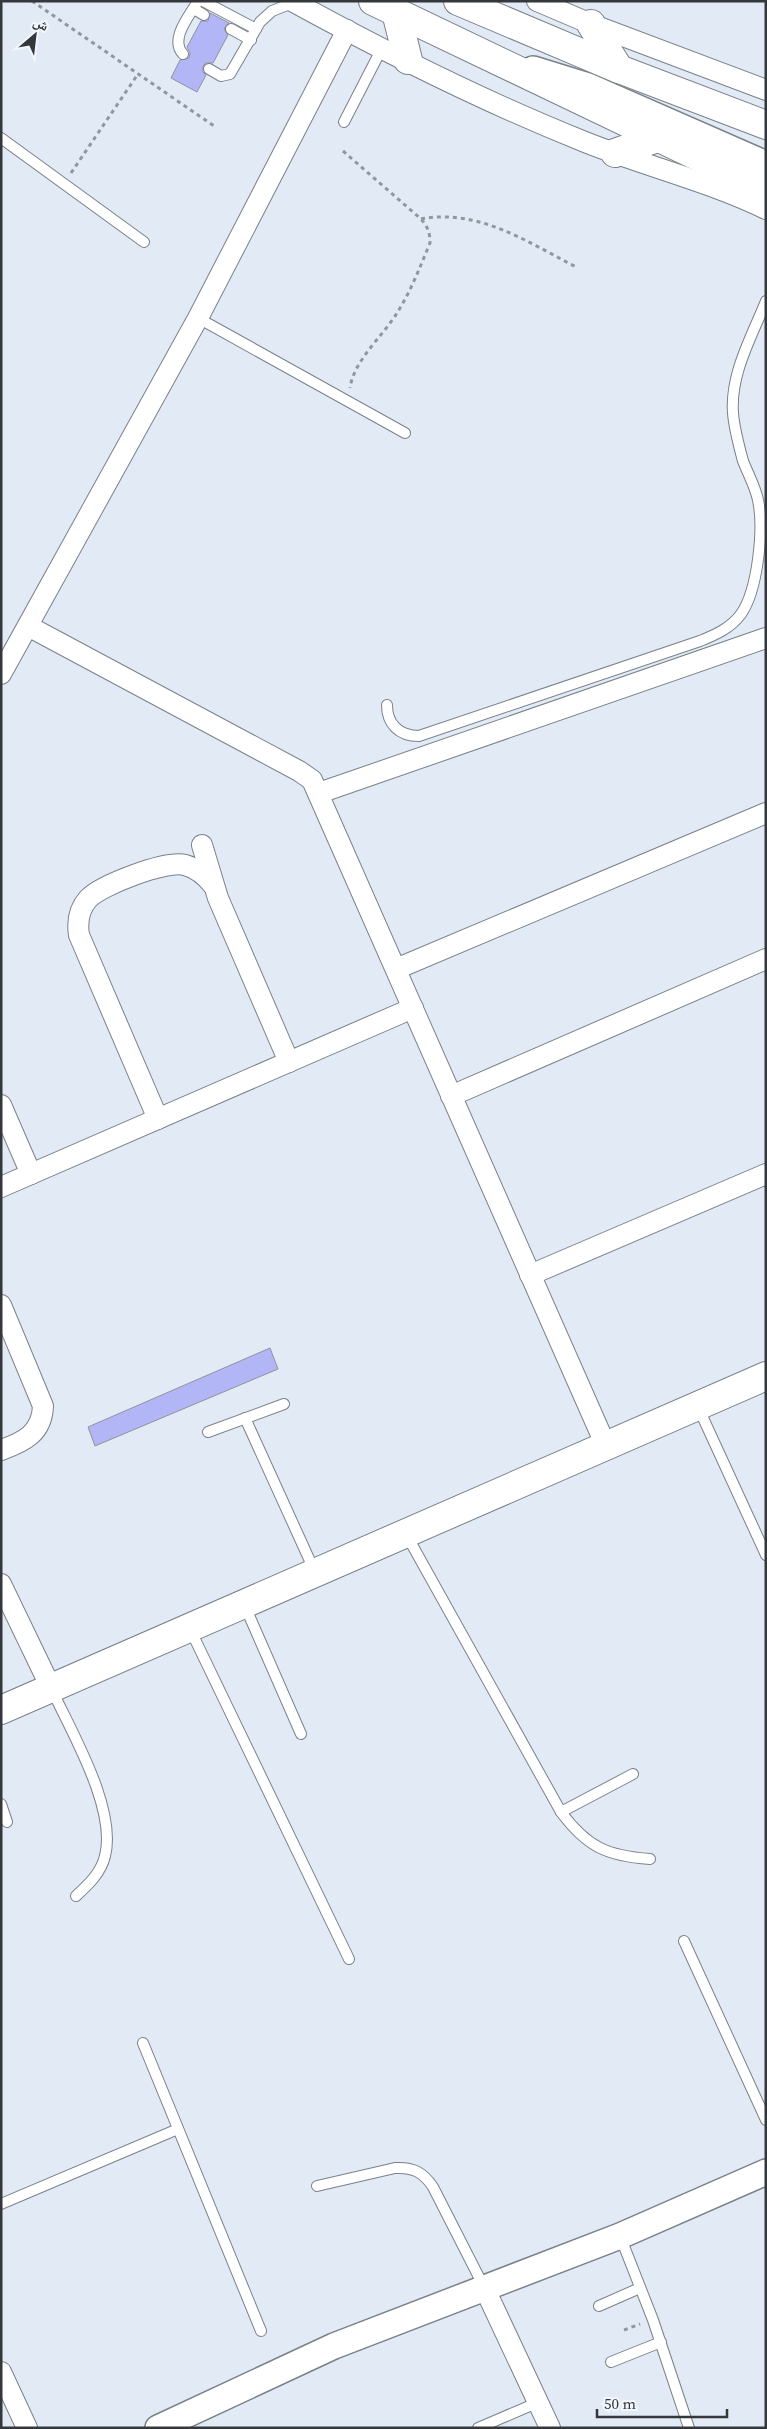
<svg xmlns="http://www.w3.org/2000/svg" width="767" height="2429" font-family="'Source Serif 4','Noto Naskh Arabic',serif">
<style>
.building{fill:#b2b5f6;stroke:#91929d}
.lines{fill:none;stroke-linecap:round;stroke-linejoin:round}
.service-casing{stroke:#7a818a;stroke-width:12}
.minor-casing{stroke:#7a818a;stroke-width:22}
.tertiary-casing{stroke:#7a818a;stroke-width:28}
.secondary-casing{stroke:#7a818a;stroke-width:30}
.primary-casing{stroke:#7a818a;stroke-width:30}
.path{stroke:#91979e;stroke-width:3;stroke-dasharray:4 4;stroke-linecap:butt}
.service{stroke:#fff;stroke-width:10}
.minor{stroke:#fff;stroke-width:20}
.tertiary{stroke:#fff;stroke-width:25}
.secondary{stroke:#fff;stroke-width:28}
.primary{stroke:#fff;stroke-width:28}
</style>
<rect width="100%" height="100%" fill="#e2ebf5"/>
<g class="building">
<polygon points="210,13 229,23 224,29 228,35 213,63 206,63 203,66 203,72 206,75 197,92 171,78 180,60 189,58 190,53 187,47 201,21 208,21"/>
<polygon points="270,1348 278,1369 95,1446 88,1427"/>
</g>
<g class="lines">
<g class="service-casing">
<g id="service">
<polyline points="203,1 256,29"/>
<polyline points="194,9 204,15"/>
<polyline points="231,29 251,40"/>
<path d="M 183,54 C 169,39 190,15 198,1"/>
<polyline points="209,69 221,76 230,74 260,22 272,11 295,2"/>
<polyline points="344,122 382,48"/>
<polyline points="1,138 144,242"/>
<polyline points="198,318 405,433"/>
<path d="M 387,705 C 387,724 399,736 419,736 L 700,641 C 715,635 731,628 741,614 C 758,590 764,528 758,500 C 755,486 748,474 743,461 C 739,446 734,428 733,413 C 730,374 752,336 766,301"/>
<polyline points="698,1407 766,1555"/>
<polyline points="245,1418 315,1572"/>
<polyline points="208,1432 284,1404"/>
<path d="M 406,1534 L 561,1812 C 587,1847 607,1856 650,1859"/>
<polyline points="244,1604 301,1734"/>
<polyline points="190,1629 349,1959"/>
<path d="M 52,1690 C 72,1733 117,1809 105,1856 C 101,1873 88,1885 76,1896"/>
<polyline points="1,1804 7,1822"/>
<polyline points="561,1812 633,1774"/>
<polyline points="684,1941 766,2120"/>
<polyline points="143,2043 261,2331"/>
<path d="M 317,2186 L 395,2168 C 413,2167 423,2172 433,2187 L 484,2287"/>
<polyline points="1,2204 178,2129"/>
<polyline points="620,2236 653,2320 689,2428"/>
<polyline points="599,2306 640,2288"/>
<polyline points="611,2362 661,2342"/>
<polyline points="478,2428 539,2402"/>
</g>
</g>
<g class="minor-casing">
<g id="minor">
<path d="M 292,1 C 387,53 485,102 585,142 C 645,166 708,181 766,209"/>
<polyline points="537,1 591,24 766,90"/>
<polyline points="28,626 299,771 312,780 606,1446"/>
<polyline points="1,674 198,318 347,30"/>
<polyline points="319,793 766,638"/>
<polyline points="202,845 218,898 289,1062"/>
<polyline points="396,969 766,813"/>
<polyline points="451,1096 766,959"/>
<polyline points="1,1105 31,1174"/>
<path d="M 158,1119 L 79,935 C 77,922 79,909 88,899 C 101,885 166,860 185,865 C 196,868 206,876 213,885"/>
<polyline points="1,1187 413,1008"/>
<polyline points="530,1275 766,1174"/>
<path d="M 1,1305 L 43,1406 C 42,1433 24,1442 1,1450"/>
<polyline points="1,1584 52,1690"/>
<polyline points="484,2287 550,2428"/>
<polyline points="1,2372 27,2428"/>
</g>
</g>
<g class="tertiary-casing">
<g id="tertiary">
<polyline points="533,69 588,86 766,164"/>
<polyline points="158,2428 334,2346 620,2236 766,2172"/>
</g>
</g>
<g class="secondary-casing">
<polyline id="secondary" points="1,1710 766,1376"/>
</g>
<g class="primary-casing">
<g id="primary">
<polyline points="373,1 766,189"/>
<polyline points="458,1 619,69 766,125"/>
<polyline points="396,12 408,60"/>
<polyline points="591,24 619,69"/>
<polyline points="615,153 657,138"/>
</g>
</g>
<g class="path">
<polyline points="32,1 214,126"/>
<path d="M 343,151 L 421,219 C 428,227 430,233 430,243 C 420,267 411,291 397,313 C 383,336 354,360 350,388"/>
<polyline points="71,173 138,74"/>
<path d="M 421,219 C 479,208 529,243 578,268"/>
<polyline points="624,2330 640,2324"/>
</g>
<use href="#service" class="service"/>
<use href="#minor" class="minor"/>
<use href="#tertiary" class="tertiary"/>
<use href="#secondary" class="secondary"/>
<use href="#primary" class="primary"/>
</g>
<rect width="767" height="2429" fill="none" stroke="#34373b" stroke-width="5"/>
<g transform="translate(35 35) rotate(28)" stroke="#f2f7fe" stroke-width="4" paint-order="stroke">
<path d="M0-4L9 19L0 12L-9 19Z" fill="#34373b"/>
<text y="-8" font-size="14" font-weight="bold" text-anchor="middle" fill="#34373b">ش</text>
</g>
<path d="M597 2409v8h130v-8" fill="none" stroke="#34373b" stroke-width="2.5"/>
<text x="604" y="2409" font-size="15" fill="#34373b" stroke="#f2f7fe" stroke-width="4" paint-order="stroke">50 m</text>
</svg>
